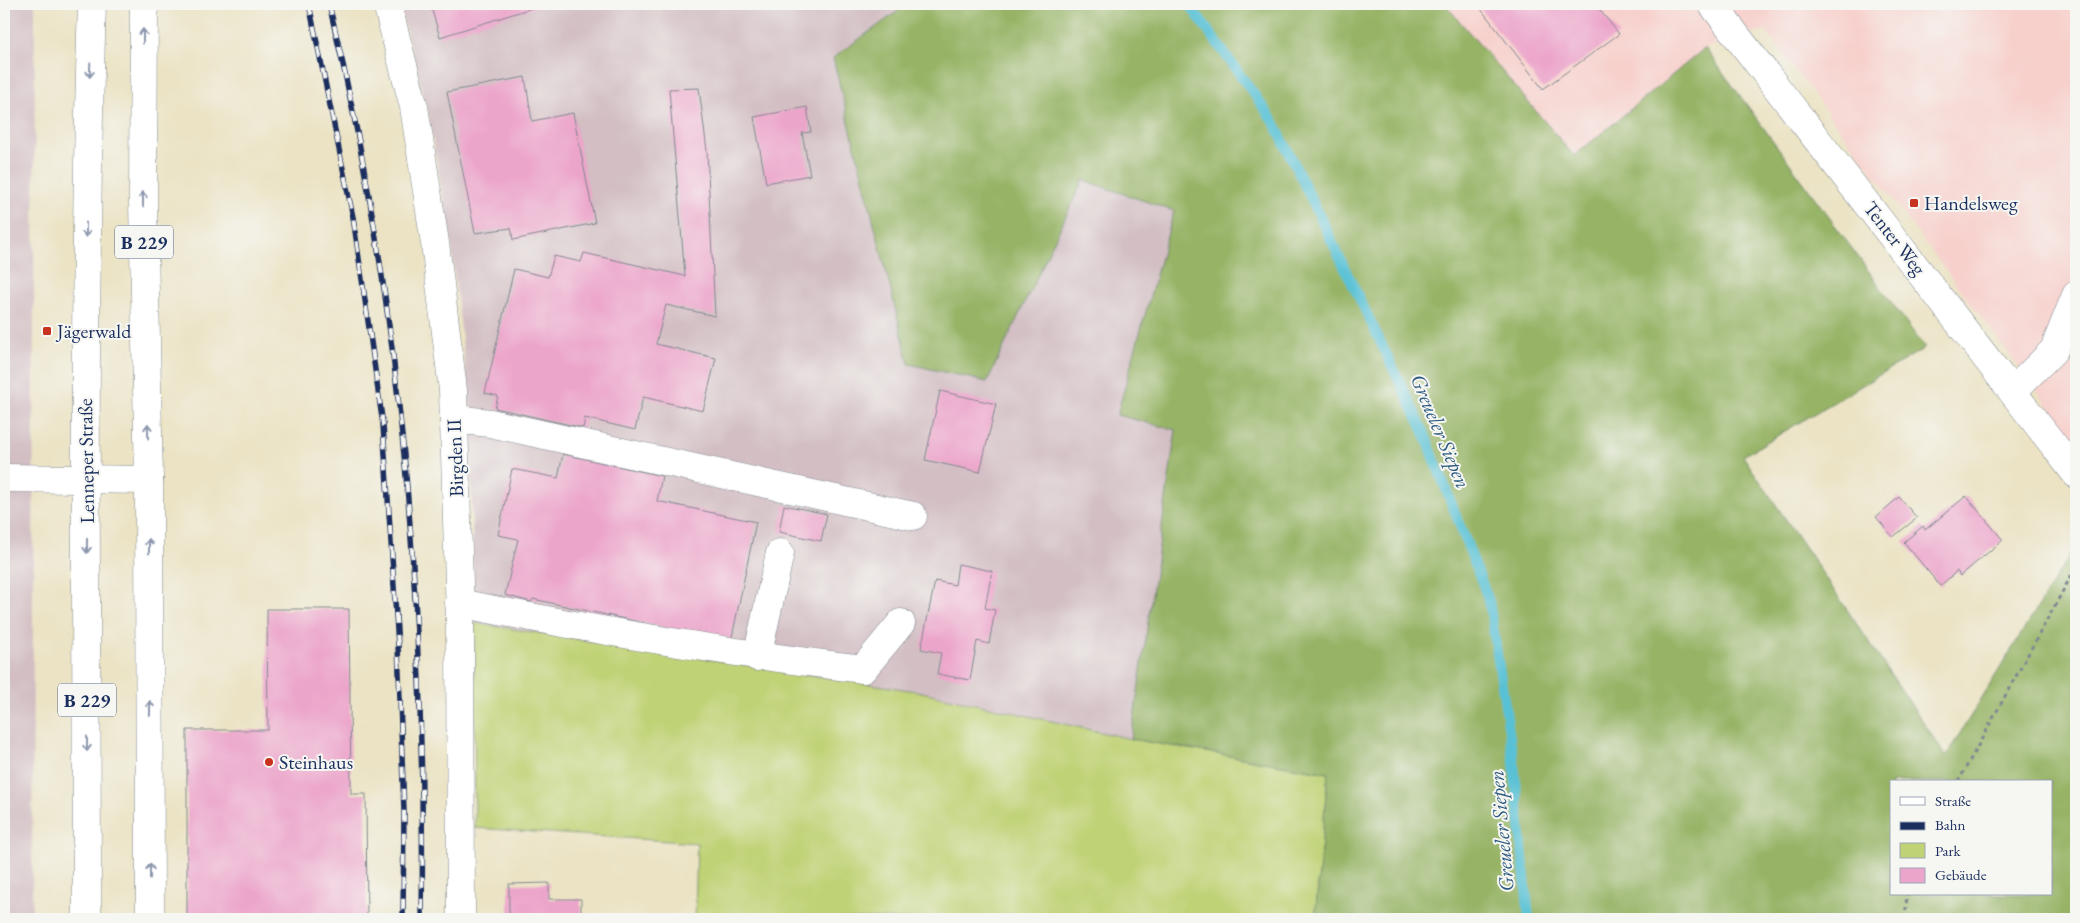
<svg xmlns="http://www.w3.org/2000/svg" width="2080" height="923" font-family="'EB Garamond',serif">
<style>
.built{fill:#f7d0cc}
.industrial{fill:#d2bec3}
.green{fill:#bfd275;stroke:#6d806a}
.forest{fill:#97b466;stroke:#597262;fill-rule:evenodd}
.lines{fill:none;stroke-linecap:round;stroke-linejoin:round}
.stream{stroke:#58c1d5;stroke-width:10}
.building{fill:#eca5ca}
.minor-casing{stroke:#838991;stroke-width:29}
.major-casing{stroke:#838991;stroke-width:29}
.path{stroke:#838991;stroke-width:3;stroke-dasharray:4 4;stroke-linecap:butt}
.minor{stroke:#fff;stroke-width:28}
.major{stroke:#fff;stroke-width:28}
.rail-casing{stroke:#1b2f5e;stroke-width:5.5}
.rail{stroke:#f6f6f2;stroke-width:4;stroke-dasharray:11;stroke-linecap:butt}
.oneway{stroke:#8d97ae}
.poi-dot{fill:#c8321e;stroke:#f6f6f2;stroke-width:2}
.labels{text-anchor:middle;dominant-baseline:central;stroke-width:4;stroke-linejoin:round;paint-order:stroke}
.shield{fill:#f6f6f2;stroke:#5d6b8a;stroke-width:1}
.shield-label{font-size:19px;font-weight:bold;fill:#1b2f5e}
.poi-label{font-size:20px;fill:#1b2f5e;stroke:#f6f6f2;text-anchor:start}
.street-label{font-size:20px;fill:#1b2f5e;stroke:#f6f6f2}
.water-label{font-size:21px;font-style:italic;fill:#2d5b82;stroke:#f6f6f2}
</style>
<rect width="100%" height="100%" fill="#f6f6f2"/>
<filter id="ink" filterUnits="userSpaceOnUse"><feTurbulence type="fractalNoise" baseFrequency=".02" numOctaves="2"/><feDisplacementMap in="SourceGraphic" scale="10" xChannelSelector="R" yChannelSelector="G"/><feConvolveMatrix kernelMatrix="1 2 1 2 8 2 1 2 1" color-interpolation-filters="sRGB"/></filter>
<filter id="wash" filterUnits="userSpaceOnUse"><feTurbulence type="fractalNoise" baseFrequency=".0096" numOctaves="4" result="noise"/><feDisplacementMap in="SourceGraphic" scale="20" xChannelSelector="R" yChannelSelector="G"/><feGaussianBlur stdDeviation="1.12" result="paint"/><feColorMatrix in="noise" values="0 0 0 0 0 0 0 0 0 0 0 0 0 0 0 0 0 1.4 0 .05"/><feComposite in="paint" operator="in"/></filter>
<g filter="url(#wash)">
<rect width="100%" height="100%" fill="#ebe3c4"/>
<polygon class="built" points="1445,4 2076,4 2076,106 2072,119 2076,121 2076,443 1765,30 1705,48 1574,156"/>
<g class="industrial">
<polygon points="4,4 35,4 32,919 4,919"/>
<polygon points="399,4 908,4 833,58 987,382 1083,180 1174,211 1117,415 1176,430 1131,739 922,692 474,623 470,410 451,241 427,108"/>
</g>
<polygon class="green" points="474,623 922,692 1131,739 1328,773 1315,919 695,919 697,843 475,828"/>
<path class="forest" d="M 908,4 L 1445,4 L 1574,156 L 1705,48 L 1925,348 L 1743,456 L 1946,756 L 2076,545 L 2076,919 L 1315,919 L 1328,773 L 1131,739 L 1176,430 L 1117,415 L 1174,211 L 1083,180 L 987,382 L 909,364 L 833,58 ZM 1891,782 L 2051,782 L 2051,894 L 1891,894 Z"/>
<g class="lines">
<polyline class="stream" points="1189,4 1274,122 1424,432 1489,601 1514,764 1529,919"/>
</g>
<g id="blocks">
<g class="building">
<polygon points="430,4 538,4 538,6 440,37"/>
<polygon points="730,4 745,4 745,5 730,8"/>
<polygon points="1477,4 1595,4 1619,34 1543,89"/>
<polygon points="525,77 532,121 573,113 595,223 513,240 511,228 475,233 447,92"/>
<polygon points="699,88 707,151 715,316 666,305 656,344 716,358 703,411 643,397 635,430 585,418 583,428 495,408 498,396 485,393 514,269 548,277 554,256 581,262 584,253 685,276 669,89"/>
<polygon points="807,107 811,132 802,133 810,175 766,183 754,117"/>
<polygon points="940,391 996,404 980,472 925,460"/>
<polygon points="563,454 662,476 657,501 756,522 731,642 533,599 531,602 505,595 518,539 498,535 512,469 558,478"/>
<polygon points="1966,496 2003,540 1960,576 1957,571 1940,586 1904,542 1923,526 1925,530"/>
<polygon points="1899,497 1917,518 1893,537 1876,517"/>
<polygon points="784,505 827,514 821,541 779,532"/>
<polygon points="958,564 992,571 985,608 995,610 989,644 977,641 970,680 937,674 941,653 921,649 935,581 955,585"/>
<polygon points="267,609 349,609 351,794 366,794 367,919 187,919 187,730 268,730"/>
<polygon points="549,883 549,899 581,899 581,919 509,919 509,884"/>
</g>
</g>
</g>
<g filter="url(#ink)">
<use href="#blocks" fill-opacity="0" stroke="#838991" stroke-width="1"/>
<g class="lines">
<g class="minor-casing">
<g id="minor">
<polyline points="387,4 414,107 435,243 453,390 460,616 461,919"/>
<polyline points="1712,4 2076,474"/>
<polyline points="2013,391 2054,350 2076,295"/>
<polyline points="454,419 490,423 913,516"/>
<polyline points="4,478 149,480"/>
<path d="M 459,603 C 593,630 727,653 863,669 L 901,623"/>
<polyline points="757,657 780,553"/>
</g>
</g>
<g class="major-casing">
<g id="major">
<polyline points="144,4 143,201 149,480 150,919"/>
<path d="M 87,919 C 87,614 82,309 92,4"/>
</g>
</g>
<g class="path">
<polyline points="1958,782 2076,567"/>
<polyline points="1905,919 1907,894"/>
</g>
<use href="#minor" class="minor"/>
<use href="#major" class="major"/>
<g class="rail-casing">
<g id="rail">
<polyline points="309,4 353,217 383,425 398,645 404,811 403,919"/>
<path d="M 329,4 C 402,304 426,611 422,919"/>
</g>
</g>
<use href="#rail" class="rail"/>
</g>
<defs><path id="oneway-shaft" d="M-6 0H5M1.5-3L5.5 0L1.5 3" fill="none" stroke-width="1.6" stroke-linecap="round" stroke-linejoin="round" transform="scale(1.25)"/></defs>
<g class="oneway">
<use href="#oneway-shaft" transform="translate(143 36) rotate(-90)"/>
<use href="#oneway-shaft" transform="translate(90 70) rotate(92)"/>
<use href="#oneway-shaft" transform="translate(143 199) rotate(-90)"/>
<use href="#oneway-shaft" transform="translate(86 230) rotate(90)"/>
<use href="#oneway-shaft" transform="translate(148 431) rotate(-91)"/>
<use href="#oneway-shaft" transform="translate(87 546) rotate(90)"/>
<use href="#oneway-shaft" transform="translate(149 546) rotate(-90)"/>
<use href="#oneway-shaft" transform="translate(150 708) rotate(-90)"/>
<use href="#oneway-shaft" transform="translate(87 744) rotate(90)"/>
<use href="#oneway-shaft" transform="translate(150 871) rotate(-90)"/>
</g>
</g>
<g class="poi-dot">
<rect x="1909" y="198" width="10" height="10" rx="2.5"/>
<rect x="42" y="326" width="10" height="10" rx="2.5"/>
<circle cx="269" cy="762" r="5"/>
</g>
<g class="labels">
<g class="shield">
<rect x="115" y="225.5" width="58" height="33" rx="4"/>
<rect x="58" y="683.5" width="58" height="33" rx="4"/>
</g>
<g class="shield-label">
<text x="144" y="242">B 229</text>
<text x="87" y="700">B 229</text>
</g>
<g class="poi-label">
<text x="1924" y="203">Handelsweg</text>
<text x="57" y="331">Jägerwald</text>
<text x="279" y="762">Steinhaus</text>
</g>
<g class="street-label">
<text transform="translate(1895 238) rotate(52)">Tenter Weg</text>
<text transform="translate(455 458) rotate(-92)">Birgden II</text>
<text transform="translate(86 461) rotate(-91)">Lenneper Straße</text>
</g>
<g class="water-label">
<text transform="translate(1441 431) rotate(67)">Greueler Siepen</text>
<text transform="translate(1501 831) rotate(-95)">Greueler Siepen</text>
</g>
</g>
<rect width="2080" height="923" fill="none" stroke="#f6f6f2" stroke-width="20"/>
<rect x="1890" y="780" width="162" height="115" fill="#f6f6f2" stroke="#9ea6b7"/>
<rect x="1900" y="797" width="25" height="8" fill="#ffffff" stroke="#9ea6b7"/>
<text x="1935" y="806" font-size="15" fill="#1b2f5e">Straße</text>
<rect x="1900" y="822" width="25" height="8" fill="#1b2f5e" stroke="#9ea6b7"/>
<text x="1935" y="830" font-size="15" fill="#1b2f5e">Bahn</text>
<rect x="1900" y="843" width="25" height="15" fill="#bfd275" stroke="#9ea6b7"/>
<text x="1935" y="856" font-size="15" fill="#1b2f5e">Park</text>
<rect x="1900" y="868" width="25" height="15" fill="#eca5ca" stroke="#9ea6b7"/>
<text x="1935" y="880" font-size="15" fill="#1b2f5e">Gebäude</text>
</svg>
